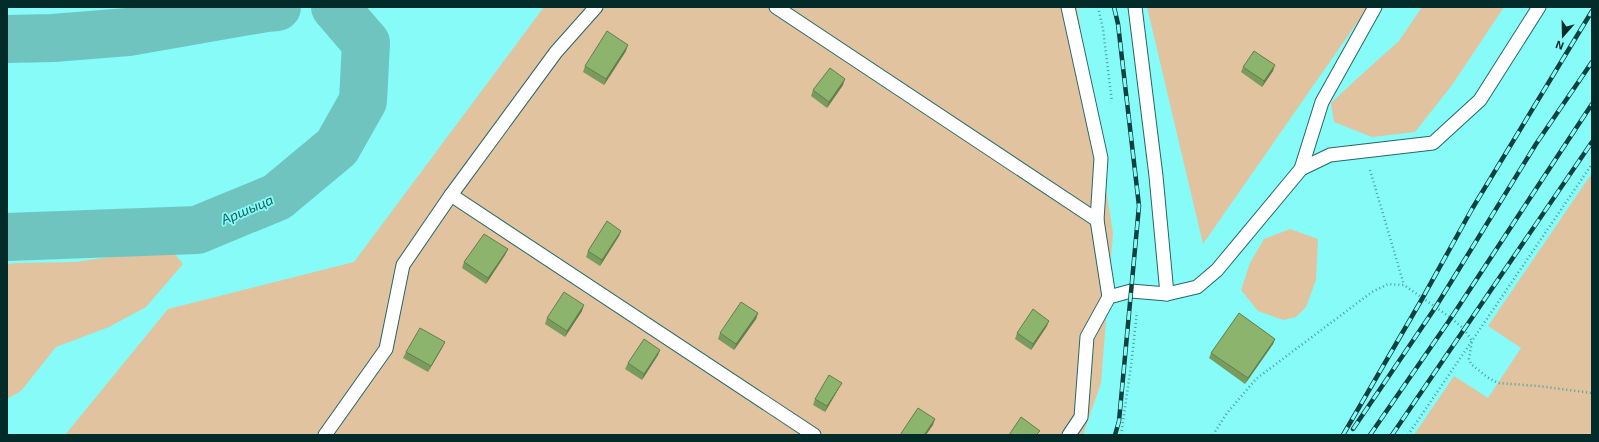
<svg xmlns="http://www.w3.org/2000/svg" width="1599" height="442" font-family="'Exo 2',sans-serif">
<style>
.green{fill:#e1c39f}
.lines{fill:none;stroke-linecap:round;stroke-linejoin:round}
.river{stroke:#6fc4c0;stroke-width:48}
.service-casing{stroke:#276765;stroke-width:15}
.path{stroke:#4c9f9c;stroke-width:2.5;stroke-dasharray:1 3;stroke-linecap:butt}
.service{stroke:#fff;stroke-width:13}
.rail-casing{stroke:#10403f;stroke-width:4.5}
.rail{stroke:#86fbf7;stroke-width:3;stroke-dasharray:9;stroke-linecap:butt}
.wall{fill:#799b5e}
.shaded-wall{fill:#637e4c}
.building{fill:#8db46d;stroke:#637e4c}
.labels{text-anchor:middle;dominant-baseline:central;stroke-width:3.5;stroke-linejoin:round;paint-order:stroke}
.water-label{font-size:14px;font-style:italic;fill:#19605e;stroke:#86fbf7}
</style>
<rect width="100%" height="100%" fill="#86fbf7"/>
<g class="green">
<polygon points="544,7 1077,7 1113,233 1101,383 1083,435 65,435 168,309 354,262"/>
<polygon points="1147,7 1368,7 1203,244"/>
<polygon points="1422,7 1504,7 1452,85 1415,132 1372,137 1334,122 1331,103 1360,76 1399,41"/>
<polygon points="1592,173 1592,435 1414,435 1454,376 1488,398 1521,348 1488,326"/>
<polygon points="1290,229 1318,239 1316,280 1306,307 1296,317 1283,320 1258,311 1241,290 1250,263 1264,239"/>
<polygon points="160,250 174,253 183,264 146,307 109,327 56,347 21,391 7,399 7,264 17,263 75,262"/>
</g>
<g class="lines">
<g class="river">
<polyline points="7,39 53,38 128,32 266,8 277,7"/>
<polyline points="7,237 197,230 277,197 337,147 363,101 366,43 335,7"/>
</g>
<g class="service-casing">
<g id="service">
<polyline points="776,7 1097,220 1109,297"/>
<polyline points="1068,7 1101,158 1097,220"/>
<polyline points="1135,7 1156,176 1167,294"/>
<polyline points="1301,169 1322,102 1375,7"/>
<polyline points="451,195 814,435"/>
<polyline points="325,435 386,349 403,265 451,195 556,52 596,7"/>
<polyline points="1069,435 1081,417 1087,337 1109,297 1131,291 1167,294 1197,287 1217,270 1301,169 1330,155 1433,143 1480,100 1539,7"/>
</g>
</g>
<g class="path">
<polyline points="1098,7 1103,29 1112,102"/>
<polyline points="1370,170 1404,285"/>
<polyline points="1121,435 1131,366 1137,312"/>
<polyline points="1213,435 1227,413 1256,379 1372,292 1388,284 1404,285 1451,318 1464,329 1472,341 1469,359 1471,364 1487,377 1498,383 1538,386 1592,393"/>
<polyline points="1408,435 1592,164"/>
</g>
<use href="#service" class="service"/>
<g class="rail-casing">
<g id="rail">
<polyline points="1114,7 1118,24 1139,206 1119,421 1115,435"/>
<polyline points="1353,429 1435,308 1536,144 1592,62"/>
<polyline points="1343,435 1422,299 1472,209 1592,11"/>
<polyline points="1370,435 1451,318 1592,104"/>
<polyline points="1392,435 1592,142"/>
</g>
</g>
<use href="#rail" class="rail"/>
</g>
<g class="wall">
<polygon points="626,51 604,85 583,72 585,66"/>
<polygon points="1243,67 1273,71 1262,87 1241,72"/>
<polygon points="843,85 827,108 811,96 813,90"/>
<polygon points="621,231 619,236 600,266 586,257 588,251"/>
<polygon points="508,249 505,255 486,284 462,268 464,262"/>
<polygon points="582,311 565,337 545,324 547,318"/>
<polygon points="758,313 756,319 734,350 718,339 720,333"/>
<polygon points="1047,326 1031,350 1015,339 1017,333"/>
<polygon points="1275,339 1273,344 1245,384 1209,358 1211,353"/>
<polygon points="442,348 428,372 403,358 406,352"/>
<polygon points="660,350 658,355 642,380 625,369 628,363"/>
<polygon points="839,388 825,412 813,405 815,399"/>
</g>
<g class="shaded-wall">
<polygon points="628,45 626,51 604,85 606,79"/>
<polygon points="1275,65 1273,71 1262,87 1264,81"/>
<polygon points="845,79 843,85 827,108 829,102"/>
<polygon points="621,231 619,236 600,266 602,260"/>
<polygon points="508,249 505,255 486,284 488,278"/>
<polygon points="584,305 582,311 565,337 567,331"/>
<polygon points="758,313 756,319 734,350 736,344"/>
<polygon points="1049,321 1047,326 1031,350 1033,344"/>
<polygon points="1275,339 1273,344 1245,384 1248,378"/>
<polygon points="445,342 442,348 428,372 431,366"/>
<polygon points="660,350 658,355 642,380 644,374"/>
<polygon points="842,383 839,388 825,412 827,406"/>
<polygon points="935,419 933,425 926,435 924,435"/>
</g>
<g class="building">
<polygon points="607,31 628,45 606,79 585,66"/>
<polygon points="1254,51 1275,65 1264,81 1243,67"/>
<polygon points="830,68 845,79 829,102 813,90"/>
<polygon points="607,221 621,231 602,260 588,251"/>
<polygon points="484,234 508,249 488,278 464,262"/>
<polygon points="564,292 584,305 567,331 547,318"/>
<polygon points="741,302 758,313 736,344 720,333"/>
<polygon points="1033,309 1049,321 1033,344 1017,333"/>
<polygon points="1239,313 1275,339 1248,378 1211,353"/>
<polygon points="420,328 445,342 431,366 406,352"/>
<polygon points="644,339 660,350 644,374 628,363"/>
<polygon points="829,375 842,383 827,406 815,399"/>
<polygon points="918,408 935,419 924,435 900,435"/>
<polygon points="1021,417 1040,431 1036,435 1009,435"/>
</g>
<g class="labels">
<g class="water-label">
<text transform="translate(247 209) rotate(-23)">Аршыца</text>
</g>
</g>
<rect width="1599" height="442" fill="none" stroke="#032b2a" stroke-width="16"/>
<g transform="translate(1563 36) rotate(200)" stroke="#86fbf7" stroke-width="3" paint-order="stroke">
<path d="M0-3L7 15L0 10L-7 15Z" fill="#032b2a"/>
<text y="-6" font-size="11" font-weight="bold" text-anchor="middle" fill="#032b2a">N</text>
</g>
</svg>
